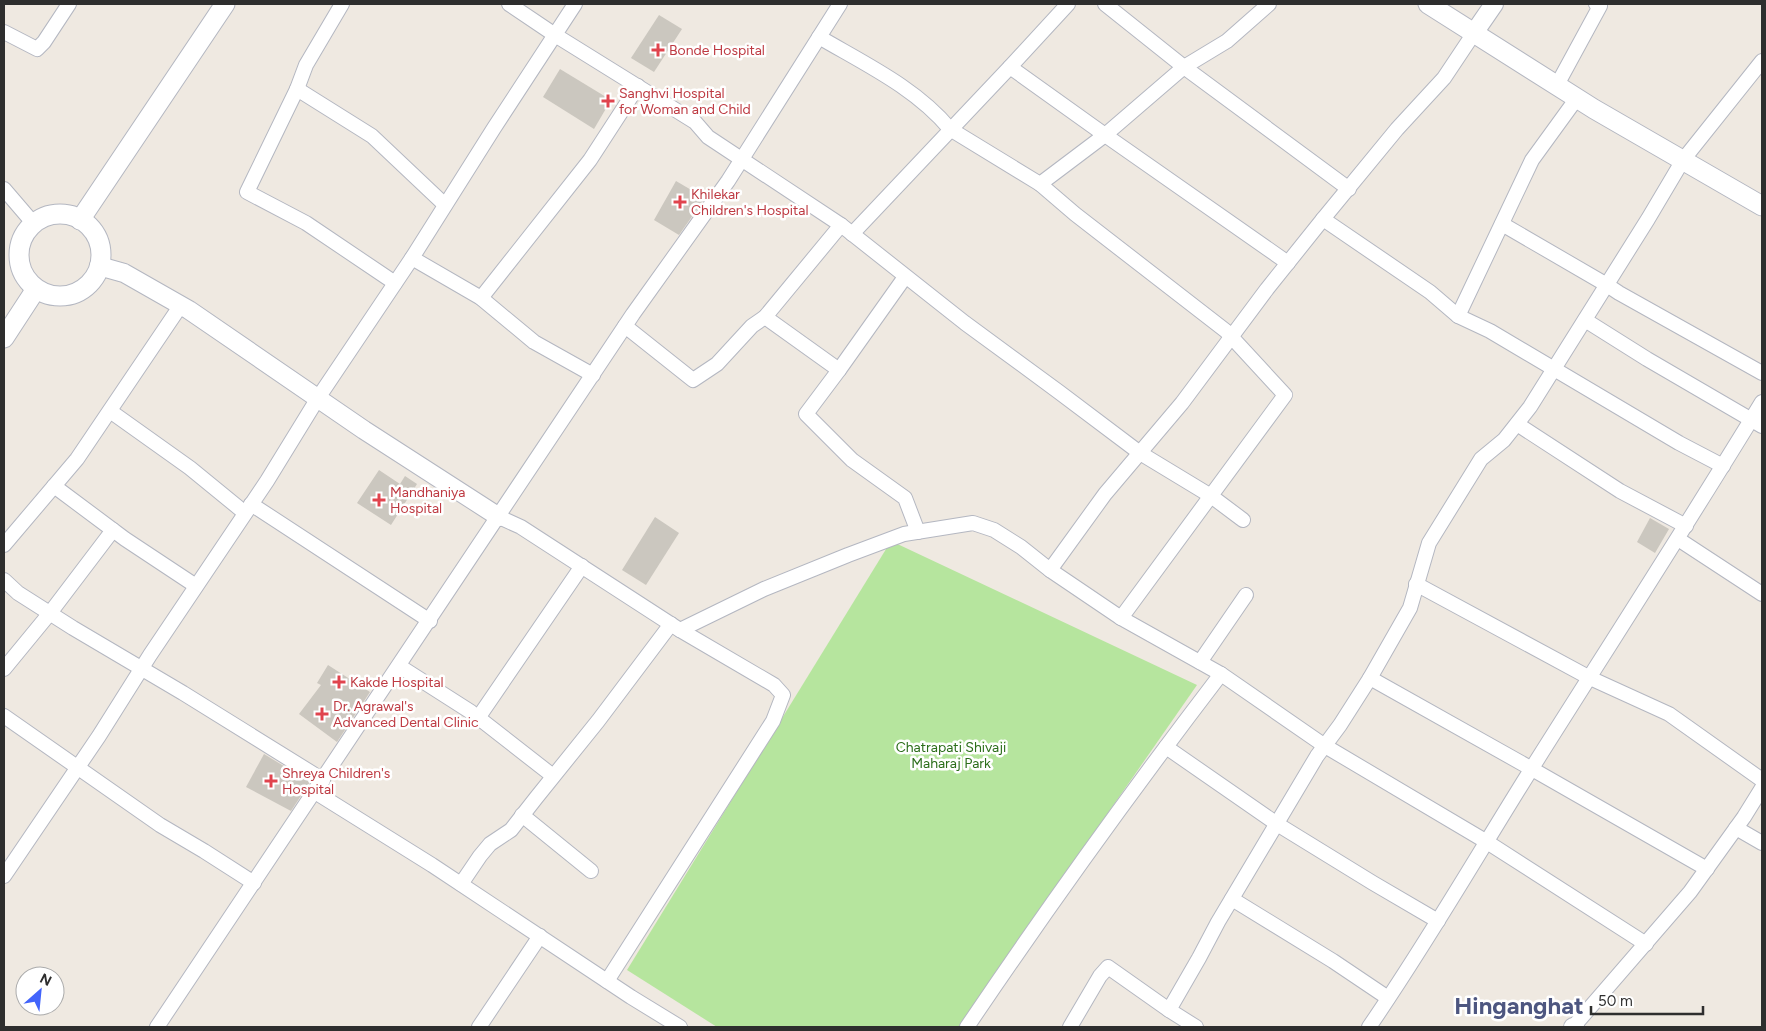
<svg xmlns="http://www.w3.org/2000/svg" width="1766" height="1031" font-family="Figtree,sans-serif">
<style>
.green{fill:#b6e59e}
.building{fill:#cbc7bf}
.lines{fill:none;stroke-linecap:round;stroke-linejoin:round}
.minor-casing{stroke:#b4b7c1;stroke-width:16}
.tertiary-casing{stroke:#b4b7c1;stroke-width:20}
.secondary-casing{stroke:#b4b7c1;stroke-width:21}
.minor{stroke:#fff;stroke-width:14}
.tertiary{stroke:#fff;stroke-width:18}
.secondary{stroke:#fff;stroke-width:19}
.health-dot{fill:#e0444e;stroke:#fff;stroke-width:2}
.labels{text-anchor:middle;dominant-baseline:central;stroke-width:5;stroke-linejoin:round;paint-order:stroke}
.health-label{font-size:14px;fill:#be3a42;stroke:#fff;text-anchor:start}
.park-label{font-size:14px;fill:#2c6e1b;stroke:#fff}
.town-label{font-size:24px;font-weight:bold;fill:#4d5680;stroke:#fff}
</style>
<rect width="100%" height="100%" fill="#efe9e1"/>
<polygon class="green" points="891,541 1197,685 959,1027 717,1027 627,970"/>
<g class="building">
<polygon points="659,15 682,29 654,72 631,58"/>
<polygon points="560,69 611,100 594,129 543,97"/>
<polygon points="676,181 705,198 679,235 654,220"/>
<polygon points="379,470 400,484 405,476 417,484 391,525 357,503"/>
<polygon points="655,517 679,533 646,585 622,570"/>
<polygon points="1650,518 1669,529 1655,553 1637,542"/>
<polygon points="328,665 370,692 337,742 299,714 321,685 317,683"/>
<polygon points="264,754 310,782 291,811 246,787"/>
</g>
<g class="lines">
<g class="minor-casing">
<g id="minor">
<polyline points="509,4 555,35 695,122 708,137 841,225 965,323 1059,392 1140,453 1211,496 1243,520"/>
<polyline points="1105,4 1184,67 1349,189"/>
<polyline points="1269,4 1227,41 1184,67 1105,135 1288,263"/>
<polyline points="4,32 37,49 44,42 69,4"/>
<path d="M 819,37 C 865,64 916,88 950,129 L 1040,184 L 1105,135 L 1010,67"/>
<polyline points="1557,85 1600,6 1596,4"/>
<polyline points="297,89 306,65 342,4"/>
<polyline points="1577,98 1532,160 1458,316 1490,331 1679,443 1723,466"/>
<polyline points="1040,184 1075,214 1226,331 1285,395 1121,618"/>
<polyline points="4,189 34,224"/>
<polyline points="1323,219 1430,292 1458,316"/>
<polyline points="1502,224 1607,285 1619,293 1762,373"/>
<polyline points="852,234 1010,67 1068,4"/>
<polyline points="412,258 481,298 534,342 593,375"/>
<polyline points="905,277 839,370 806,414 852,460 905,498 918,532"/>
<polyline points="395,283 306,223 247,192 297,89 372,136 445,205"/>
<polyline points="481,298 590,160 638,86"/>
<polyline points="765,317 839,370"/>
<polyline points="1585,320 1647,359 1762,426"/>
<polyline points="625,326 693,380 717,364 752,326 765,317 841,225"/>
<polyline points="110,411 190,468 245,513"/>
<polyline points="1517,424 1620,491 1686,526"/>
<polyline points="54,486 125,539 196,586"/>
<polyline points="251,504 430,621"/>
<polyline points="499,517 521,527 680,630 764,589 848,555 904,534 973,523 994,530 1021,547 1050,570 1105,494 1182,403 1267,289 1323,219 1397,129 1444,78 1474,33"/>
<polyline points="1678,539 1762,594"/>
<polyline points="4,545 77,459 181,305"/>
<polyline points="1050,570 1121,618 1221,674 1325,746 1487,842 1646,944"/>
<polyline points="4,580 18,593 73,628 183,693 323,780"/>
<polyline points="1416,584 1590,678 1669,714 1762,780"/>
<polyline points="1200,662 1246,595"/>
<polyline points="399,666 471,712 553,776"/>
<polyline points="4,669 50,613 113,530"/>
<polyline points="1370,678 1532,769 1707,869"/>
<polyline points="4,716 160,825 204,851 254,883"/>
<polyline points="478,718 582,566"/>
<polyline points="1166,747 1277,824 1373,883 1438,921"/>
<polyline points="315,792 432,865 631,997 680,1027"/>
<polyline points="522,815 591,871"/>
<polyline points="1736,828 1762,843"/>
<polyline points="4,876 99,736 150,655 267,481 318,398 412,258 494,128 575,4"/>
<polyline points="461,884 480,856 490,844 511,830 536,798 598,721 671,624"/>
<polyline points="1232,899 1333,961 1388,998"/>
<polyline points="607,981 773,721 783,695 774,685 680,630"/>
<polyline points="1574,1026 1690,892 1744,817 1762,788"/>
<polyline points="157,1027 633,314 728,181 840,4"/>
<polyline points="479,1027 540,936"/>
<path d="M 967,1027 C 1048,907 1133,789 1221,674"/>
<polyline points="1070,1027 1100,976 1108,967 1169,1010"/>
<polyline points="1196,1027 1169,1010 1199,958 1218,922 1317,756 1340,725 1370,678 1410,608 1429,543 1481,459 1504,440 1530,407 1648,219 1683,160 1762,61"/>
<path d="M 1369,1027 C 1427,943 1478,854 1532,768 C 1609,646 1687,525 1762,402"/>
</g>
</g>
<g class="tertiary-casing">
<g id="tertiary">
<polyline points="1474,33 1494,4"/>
<polyline points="99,266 124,273 189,310 364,430 499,517"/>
<polyline points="1573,1027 1575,1027"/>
</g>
</g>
<g class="secondary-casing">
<g id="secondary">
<polyline points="1428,4 1594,109 1762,206"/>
<circle cx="60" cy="255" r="41"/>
<polyline points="80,220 225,4"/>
<polyline points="4,338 36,289"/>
</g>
</g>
<use href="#minor" class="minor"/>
<use href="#tertiary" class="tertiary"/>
<use href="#secondary" class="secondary"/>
</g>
<g class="health-dot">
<path d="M655.5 42.5h5v5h5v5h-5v5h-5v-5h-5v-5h5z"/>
<path d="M605.5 93.5h5v5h5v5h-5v5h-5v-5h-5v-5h5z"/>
<path d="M677.5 194.5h5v5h5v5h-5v5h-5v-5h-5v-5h5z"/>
<path d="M376.5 492.5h5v5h5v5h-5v5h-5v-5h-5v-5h5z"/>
<path d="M336.5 674.5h5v5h5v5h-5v5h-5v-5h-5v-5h5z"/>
<path d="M319.5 706.5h5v5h5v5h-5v5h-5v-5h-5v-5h5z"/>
<path d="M268.5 773.5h5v5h5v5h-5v5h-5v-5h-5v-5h5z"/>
</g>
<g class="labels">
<g class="health-label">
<text x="669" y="50">Bonde Hospital</text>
<text x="619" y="93">Sanghvi Hospital<tspan x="619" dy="16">for Woman and Child</tspan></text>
<text x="691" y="194">Khilekar<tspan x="691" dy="16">Children's Hospital</tspan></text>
<text x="390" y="492">Mandhaniya<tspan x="390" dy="16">Hospital</tspan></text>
<text x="350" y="682">Kakde Hospital</text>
<text x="333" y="706">Dr. Agrawal's<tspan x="333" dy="16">Advanced Dental Clinic</tspan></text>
<text x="282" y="773">Shreya Children's<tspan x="282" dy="16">Hospital</tspan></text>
</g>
<g class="park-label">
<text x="951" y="747">Chatrapati Shivaji<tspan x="951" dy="16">Maharaj Park</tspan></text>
</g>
<g class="town-label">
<text x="1519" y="1005">Hinganghat</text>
</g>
</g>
<rect width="1766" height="1031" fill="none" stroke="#2e2e2e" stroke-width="10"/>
<g transform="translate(40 991) rotate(27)"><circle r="24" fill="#ffffff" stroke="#ababab"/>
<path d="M0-4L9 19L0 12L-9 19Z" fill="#4264fb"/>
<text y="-8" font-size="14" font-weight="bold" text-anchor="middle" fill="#2e2e2e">N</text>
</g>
<path d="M1591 1006v8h112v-8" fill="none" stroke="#2e2e2e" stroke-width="2.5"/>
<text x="1598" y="1006" font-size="15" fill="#2e2e2e" stroke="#ffffff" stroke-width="4" paint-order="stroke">50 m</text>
</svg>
